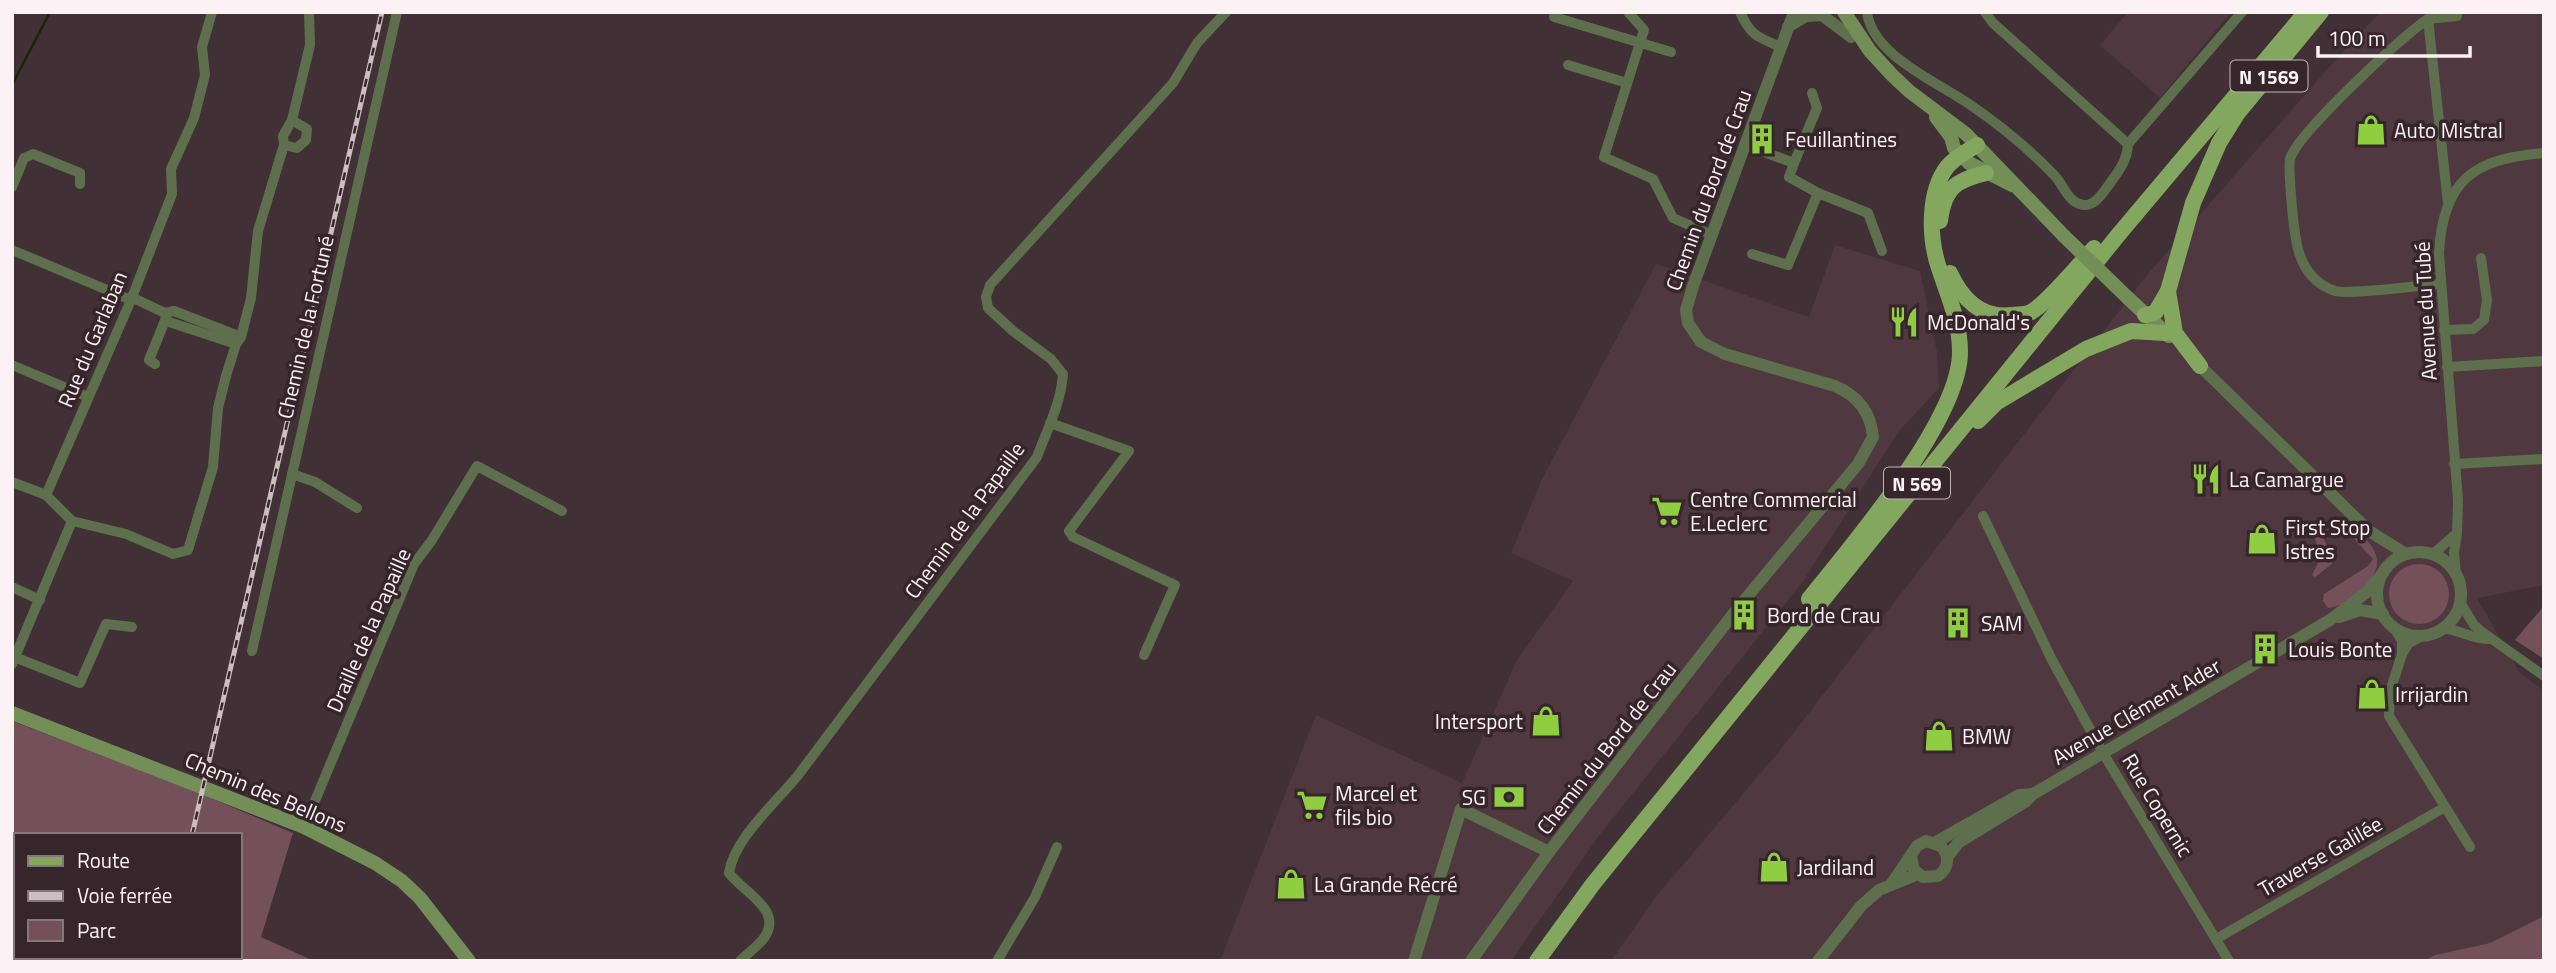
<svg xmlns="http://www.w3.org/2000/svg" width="2556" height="973" font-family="'Titillium Web',sans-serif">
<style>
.built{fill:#4f383f}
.green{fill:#74505a;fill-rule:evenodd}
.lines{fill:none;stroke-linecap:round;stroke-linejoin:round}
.stream{stroke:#172801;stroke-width:2.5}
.minor{stroke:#5d6f4c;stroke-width:10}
.tertiary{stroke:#5d6f4c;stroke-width:12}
.secondary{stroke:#738f57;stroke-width:14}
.primary{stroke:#83a75e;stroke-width:16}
.rail-casing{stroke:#cabec1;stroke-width:5}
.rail{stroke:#36262b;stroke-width:2.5;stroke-dasharray:8;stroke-linecap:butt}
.secondary-bridge{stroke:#738f57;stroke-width:14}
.labels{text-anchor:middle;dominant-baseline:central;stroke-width:7;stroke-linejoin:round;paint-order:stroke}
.shield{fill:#36262b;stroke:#c1b4b8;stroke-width:2}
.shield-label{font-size:19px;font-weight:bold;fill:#fcf1f4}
.poi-label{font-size:21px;fill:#fcf1f4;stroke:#36262b;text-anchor:start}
.street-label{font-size:21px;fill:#fcf1f4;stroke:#36262b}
</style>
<rect width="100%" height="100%" fill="#413035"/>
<g class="built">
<polygon points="2128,12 2231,12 2160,98 2100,45"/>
<polygon points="2380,12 2544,12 2544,585 2477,598 2520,673 2544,691 2544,916 2490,943 2435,955 2423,961 1611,961 1655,898 1781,749 2147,275 2331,65"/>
<polygon points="1835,245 1920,271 1937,352 1939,388 1899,431 1802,583 1601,833 1511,961 1220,961 1316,715 1462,783 1517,660 1573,581 1511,553 1542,479 1656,264 1809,317"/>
</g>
<g class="green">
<path d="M 2344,517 C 2368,543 2395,557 2362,590 C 2353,598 2340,607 2328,608 L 2323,601 L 2324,594 L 2368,566 L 2373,559 L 2356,541 L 2342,518 Z"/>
<polygon points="2319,528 2333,559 2332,564 2315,577 2312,575 2321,557 2313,533"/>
<circle cx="2419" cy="594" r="30"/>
<polygon points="2544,606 2544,659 2515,640"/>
<path d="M 12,721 L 187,788 L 293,833 L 261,937 L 314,961 L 12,961 ZM 16,835 L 240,835 L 240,957 L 16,957 Z"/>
<polygon points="2544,916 2544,961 2423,961 2435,955 2490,943"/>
</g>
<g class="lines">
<polyline class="stream" points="12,85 50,12"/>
<g class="minor">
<polyline points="1628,12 1644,30 1604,157 1653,179 1673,218 1712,235"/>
<path d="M 1740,12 C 1751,36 1757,37 1781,47"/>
<path d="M 1867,12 C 1872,56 1940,83 1972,106 C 2001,126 2030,150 2054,175 C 2064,185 2067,202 2083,205 C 2095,206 2102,194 2108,186 C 2118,172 2127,162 2128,144 L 2242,12"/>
<polyline points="1985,12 1993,23 2128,144"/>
<polyline points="1554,17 1671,52"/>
<path d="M 2428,19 C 2403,35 2297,134 2290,159 C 2288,169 2293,221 2295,233 C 2298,259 2308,282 2335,291 C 2348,295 2422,285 2441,284"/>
<polyline points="1568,65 1627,83"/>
<polyline points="292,120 310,45 309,12"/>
<polyline points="1745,145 1794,163 1789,177 1818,193 1868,213 1882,251"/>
<polyline points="1794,163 1817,108 1812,93"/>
<polyline points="12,187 24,158 33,154 80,173 80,184"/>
<polyline points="2448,204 2428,19 2457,16 2456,12"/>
<polyline points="12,250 131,300"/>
<polyline points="1752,254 1788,265 1818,193"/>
<polyline points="131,297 165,313 174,311 241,337"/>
<polyline points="165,313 166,321 236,344"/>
<polyline points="2444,330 2473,329 2484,320 2487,300 2481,258"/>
<polyline points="155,364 149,360 166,318"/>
<polyline points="12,365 88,397"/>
<polyline points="2447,367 2544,361"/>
<polyline points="1050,423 1129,451 1069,531 1073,537 1175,585 1144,655"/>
<polyline points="2454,464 2544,459"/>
<polyline points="292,474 315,482 357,508"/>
<polyline points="12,482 46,495"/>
<polyline points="1983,516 2052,660 2103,753 2229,961"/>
<polyline points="72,521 126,534 173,554 188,550 213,467 218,408 226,376 236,344 241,337 251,298 258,231 284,145 283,136 292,120 307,129 306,140 297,148 284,145"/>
<path d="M 2457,533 L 2458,500 L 2439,253 C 2443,180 2474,158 2544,153"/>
<polyline points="2433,554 2457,533 2454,553 2456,574"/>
<polyline points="12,587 40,600"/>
<polyline points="2460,602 2474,625 2482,632 2544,676"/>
<polyline points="2393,626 2402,641 2402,654 2409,643 2422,636"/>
<path d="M 2443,628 C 2460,630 2474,640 2491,639"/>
<polyline points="252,651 397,12"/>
<polyline points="2402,654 2390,692 2389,716 2470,847"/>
<polyline points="12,656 80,683 106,624 132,627"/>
<polyline points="12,664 72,521 46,495 131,300 172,194 171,169 194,118 205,75 202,47 212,12"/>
<polyline points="304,827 414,564 432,540 477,466 562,511"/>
<polyline points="2216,939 2445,807"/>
<path d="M 740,961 C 747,954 758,946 764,938 C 784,910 744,893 729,873 C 734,838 777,802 799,774 C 878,668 957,562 1037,457 C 1047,430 1061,403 1063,374 L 1051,359 L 1013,331 L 988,308 L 986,297 L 990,285 L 1173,83 L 1197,43 L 1226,12"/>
<polyline points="997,961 1035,897 1057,847"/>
</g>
<g class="tertiary">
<polyline points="1788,27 1806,16 1822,15 1851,37"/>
<polyline points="2200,366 2369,531 2406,554"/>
<circle cx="2419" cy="594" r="42"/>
<polyline points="2339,617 2360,610 2383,614"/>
<polyline points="1936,842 2019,795 2033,794"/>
<polyline points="1948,856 1958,843 2025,802 2033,794 2330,620 2367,592 2383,573"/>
<path d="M 1892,883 L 1917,846 L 1926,841 L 1941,846 C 1950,856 1949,868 1938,876 L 1923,877 L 1914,870 L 1911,856"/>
<polyline points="1414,961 1461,809 1549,852"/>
<path d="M 1471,961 L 1549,852 L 1737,609 L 1858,464 L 1873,437 C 1871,412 1858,396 1835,386 L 1725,354 L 1701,342 L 1688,323 L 1686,310 L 1693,286 L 1794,12"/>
<polyline points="1818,961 1861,906 1879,890 1918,874"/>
</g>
<g class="secondary">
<polyline points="1844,12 1870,51 1892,75 1909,91 1966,134 2064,236"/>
<polyline points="1936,117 1951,137 1954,148 1969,163 2012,185"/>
<polyline points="2129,299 2169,336"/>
<polyline points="12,713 304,827 375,863 402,881 420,898 469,961"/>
</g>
<g class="primary">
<path d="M 1940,221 C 1944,188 1956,180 1986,173"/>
<path d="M 1950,273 C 1962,299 1982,319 2012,315 C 2017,314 2024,315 2029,313 C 2045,306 2081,262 2094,248"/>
<polyline points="2145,315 2155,313 2168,291"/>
<polyline points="2200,366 2175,333 2168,291 2193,203 2219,143 2237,114 2321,12"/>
<polyline points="1978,421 1996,403 2086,349 2131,331 2165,333"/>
<path d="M 1809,599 C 1852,545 1960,420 1960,352 C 1960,320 1947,294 1938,265 C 1929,236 1928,192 1947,167 C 1955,157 1967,151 1977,145"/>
<polyline points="1537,961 1593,884 2119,234 2306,12"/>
</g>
<g class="rail-casing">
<g id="rail">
<polyline points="192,835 382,12"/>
<polyline points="158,961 159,957"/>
</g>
</g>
<use href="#rail" class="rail"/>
<polyline class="secondary-bridge" points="2064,236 2129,299"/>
</g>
<defs>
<g id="shop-bare" transform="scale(2.415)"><path d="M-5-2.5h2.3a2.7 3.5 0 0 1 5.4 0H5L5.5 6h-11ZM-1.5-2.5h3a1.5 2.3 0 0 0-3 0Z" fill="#8fcd41" stroke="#36262b" stroke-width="2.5" paint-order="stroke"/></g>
<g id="building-bare" transform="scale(2.415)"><path d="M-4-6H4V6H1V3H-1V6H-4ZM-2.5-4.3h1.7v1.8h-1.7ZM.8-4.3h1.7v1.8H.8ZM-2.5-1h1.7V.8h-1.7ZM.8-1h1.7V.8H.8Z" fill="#8fcd41" stroke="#36262b" stroke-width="2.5" paint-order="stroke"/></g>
<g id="restaurant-bare" transform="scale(2.415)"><path d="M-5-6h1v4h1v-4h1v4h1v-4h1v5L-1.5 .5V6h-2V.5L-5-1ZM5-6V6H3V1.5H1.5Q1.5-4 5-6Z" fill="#8fcd41" stroke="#36262b" stroke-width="2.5" paint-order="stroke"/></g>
<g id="supermarket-bare" transform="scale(2.415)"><path d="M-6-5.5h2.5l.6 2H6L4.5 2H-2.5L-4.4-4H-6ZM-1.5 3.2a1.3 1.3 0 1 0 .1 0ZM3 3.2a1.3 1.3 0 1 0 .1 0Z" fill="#8fcd41" stroke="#36262b" stroke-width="2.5" paint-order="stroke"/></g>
<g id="bank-bare" transform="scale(2.415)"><path d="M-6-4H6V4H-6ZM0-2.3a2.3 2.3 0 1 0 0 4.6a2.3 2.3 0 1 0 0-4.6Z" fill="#8fcd41" stroke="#36262b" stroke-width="2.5" paint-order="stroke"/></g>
</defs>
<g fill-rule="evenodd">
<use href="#shop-bare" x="2371" y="130"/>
<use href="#building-bare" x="1762" y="139"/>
<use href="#restaurant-bare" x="1904" y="322"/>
<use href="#restaurant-bare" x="2206" y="479"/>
<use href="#supermarket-bare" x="1667" y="511"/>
<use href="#shop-bare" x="2262" y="539"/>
<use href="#building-bare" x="1744" y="615"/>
<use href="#building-bare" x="1958" y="623"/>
<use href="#building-bare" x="2265" y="649"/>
<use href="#shop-bare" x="2372" y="694"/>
<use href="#shop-bare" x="1546" y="721"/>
<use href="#shop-bare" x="1939" y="736"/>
<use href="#bank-bare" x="1509" y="797"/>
<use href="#supermarket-bare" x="1312" y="805"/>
<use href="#shop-bare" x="1774" y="867"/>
<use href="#shop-bare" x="1291" y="884"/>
</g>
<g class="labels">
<g class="shield">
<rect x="2230.5" y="60.5" width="77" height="31" rx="5"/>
<rect x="1884" y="467.5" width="66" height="31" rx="5"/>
</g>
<g class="shield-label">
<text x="2269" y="76">N 1569</text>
<text x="1917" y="483">N 569</text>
</g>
<g class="poi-label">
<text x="2394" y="130">Auto Mistral</text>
<text x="1785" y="139">Feuillantines</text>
<text x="1927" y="322">McDonald's</text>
<text x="2229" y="479">La Camargue</text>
<text x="1690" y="499">Centre Commercial<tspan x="1690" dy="24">E.Leclerc</tspan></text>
<text x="2285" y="527">First Stop<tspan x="2285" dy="24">Istres</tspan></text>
<text x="1767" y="615">Bord de Crau</text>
<text x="1981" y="623">SAM</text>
<text x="2288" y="649">Louis Bonte</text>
<text x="2395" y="694">Irrijardin</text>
<text x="1523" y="721" text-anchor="end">Intersport</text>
<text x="1962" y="736">BMW</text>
<text x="1335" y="793">Marcel et<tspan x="1335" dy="24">fils bio</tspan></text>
<text x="1486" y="797" text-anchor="end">SG</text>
<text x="1797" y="867">Jardiland</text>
<text x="1314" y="884">La Grande Récré</text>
</g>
<g class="street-label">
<text transform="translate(1708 190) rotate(-70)">Chemin du Bord de Crau</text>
<text transform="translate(2425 311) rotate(-93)">Avenue du Tubé</text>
<text transform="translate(305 327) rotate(-77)">Chemin de la Fortuné</text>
<text transform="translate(92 339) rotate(-67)">Rue du Garlaban</text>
<text transform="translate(964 520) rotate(-54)">Chemin de la Papaille</text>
<text transform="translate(368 630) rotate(-66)">Draille de la Papaille</text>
<text transform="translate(2136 711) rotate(-30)">Avenue Clément Ader</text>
<text transform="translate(1606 748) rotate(-52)">Chemin du Bord de Crau</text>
<text transform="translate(266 792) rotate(23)">Chemin des Bellons</text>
<text transform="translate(2158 805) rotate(59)">Rue Copernic</text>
<text transform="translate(2320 856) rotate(-30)">Traverse Galilée</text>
</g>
</g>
<rect width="2556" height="973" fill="none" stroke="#fcf1f4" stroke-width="28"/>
<rect x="14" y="833" width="228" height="126" fill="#36262b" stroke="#85777b" stroke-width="2"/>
<rect x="28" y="856" width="35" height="10" fill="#83a75e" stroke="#85777b" stroke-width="2"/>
<text x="77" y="868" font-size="21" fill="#fcf1f4">Route</text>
<rect x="28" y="891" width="35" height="10" fill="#cabec1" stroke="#85777b" stroke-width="2"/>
<text x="77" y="903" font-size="21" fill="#fcf1f4">Voie ferrée</text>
<rect x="28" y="920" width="35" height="21" fill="#74505a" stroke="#85777b" stroke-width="2"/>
<text x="77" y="938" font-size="21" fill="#fcf1f4">Parc</text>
<path d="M2318 46v10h152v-10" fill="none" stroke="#fcf1f4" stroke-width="3.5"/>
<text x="2328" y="46" font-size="21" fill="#fcf1f4" stroke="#36262b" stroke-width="5" paint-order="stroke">100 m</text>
</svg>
